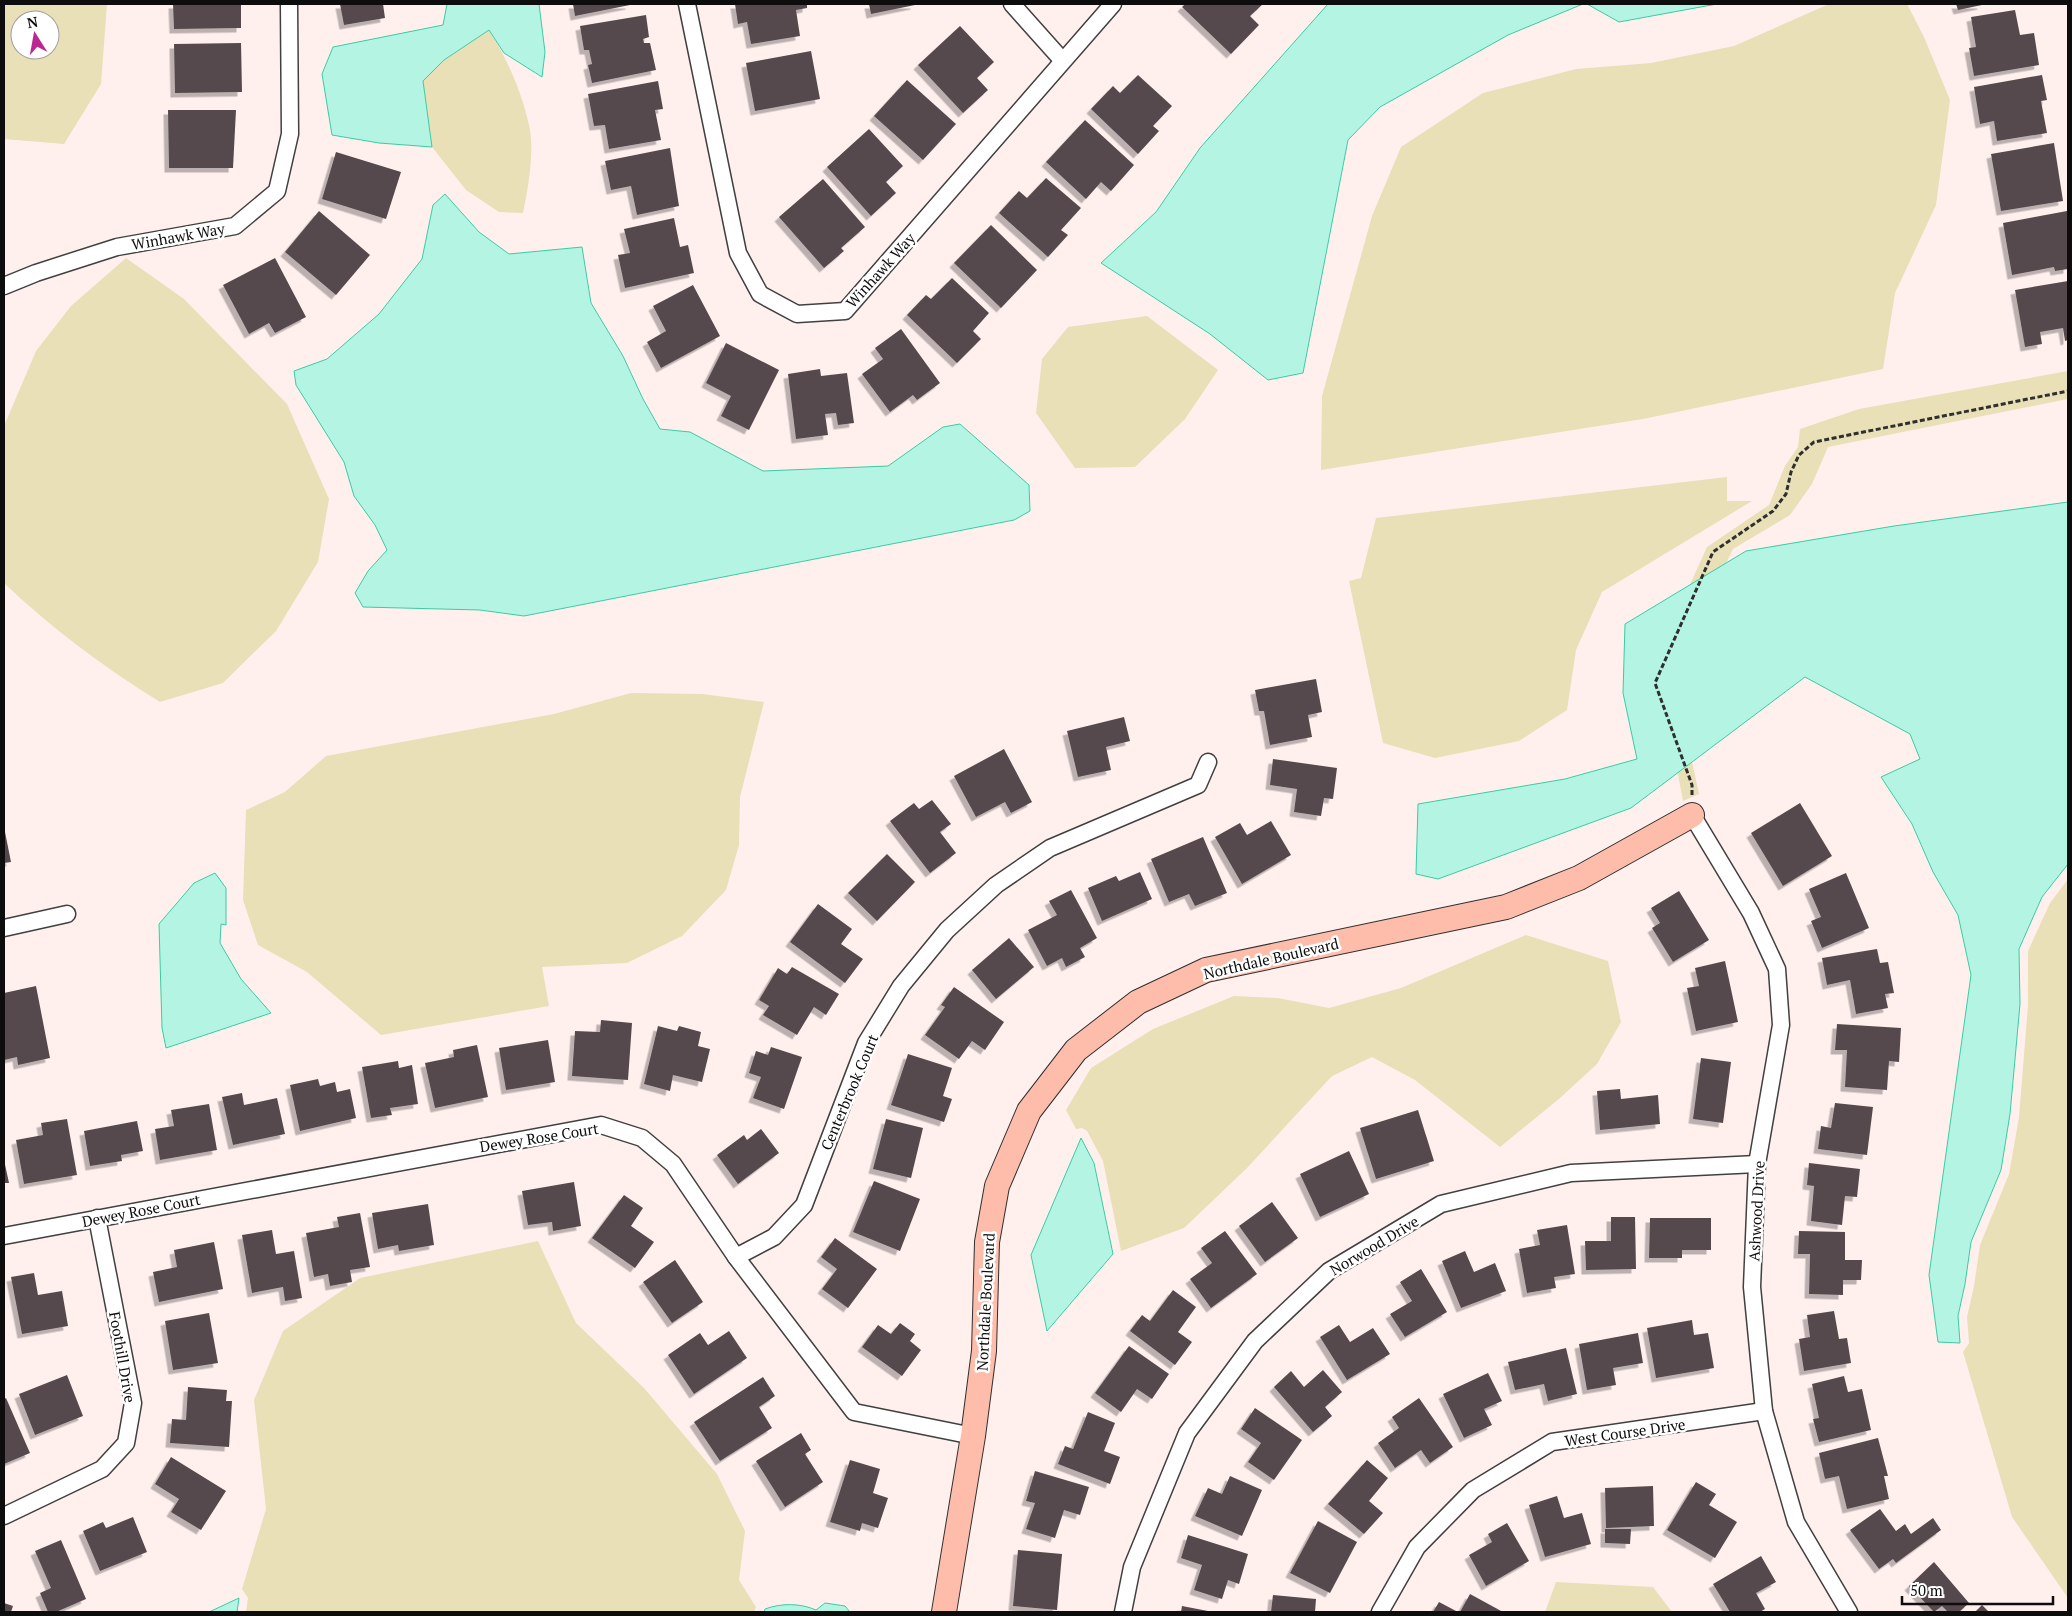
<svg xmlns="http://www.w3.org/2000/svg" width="2072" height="1616" font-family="'PT Serif',serif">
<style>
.green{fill:#e9e0b8;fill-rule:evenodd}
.water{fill:#b3f5e2;stroke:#3bcba5}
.building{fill:#564a4d;filter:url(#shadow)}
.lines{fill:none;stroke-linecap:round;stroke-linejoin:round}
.street-casing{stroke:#404040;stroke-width:19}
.secondary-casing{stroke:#2f2f2f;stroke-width:26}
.path{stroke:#2f2f2f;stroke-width:3;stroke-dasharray:5 2.5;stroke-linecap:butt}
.street{stroke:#fff;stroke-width:16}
.secondary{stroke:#febdaa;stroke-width:24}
.labels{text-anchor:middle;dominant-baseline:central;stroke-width:5;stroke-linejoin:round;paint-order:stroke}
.street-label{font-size:15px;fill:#0d0d0d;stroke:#fff}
</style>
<defs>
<filter id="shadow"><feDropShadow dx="-4.5" dy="4.5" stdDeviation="0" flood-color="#0004"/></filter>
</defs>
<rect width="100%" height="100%" fill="#fff0ee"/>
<g class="green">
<path d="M 4,4 L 107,4 L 101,84 L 64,144 L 4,139 ZM 20,20 L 50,20 L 50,50 L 20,50 Z"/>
<polygon points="1829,4 1907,4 1924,37 1950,100 1936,205 1895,293 1883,369 1643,419 1321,470 1322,396 1372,216 1401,147 1483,93 1576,69 1651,63 1734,46"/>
<path d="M 489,30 C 507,58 522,93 529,125 C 535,149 528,189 523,213 L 499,212 L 466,190 L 432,147 L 423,81 L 444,60 Z"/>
<path d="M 126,258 L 184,299 L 287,404 L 329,499 L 318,562 L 276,631 L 223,683 L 160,702 C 105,668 51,628 4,583 L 4,426 L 36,351 L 71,306 Z"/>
<polygon points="1147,316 1218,370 1185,419 1135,467 1075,468 1036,413 1042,359 1068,327"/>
<polygon points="2068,371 2068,399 1828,447 1812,484 1790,515 1733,549 1673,673 1699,794 1683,801 1675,759 1647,679 1707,547 1769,505 1785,466 1798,447 1800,429 1859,409"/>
<polygon points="1727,477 1727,501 1752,501 1602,592 1576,650 1567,710 1519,741 1435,758 1383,743 1349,581 1361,578 1376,518"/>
<polygon points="631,693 702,694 764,702 740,797 739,845 726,890 682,936 627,963 542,967 549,1006 381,1035 307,972 258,945 243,900 246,810 285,792 326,756 554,714"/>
<polygon points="2068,879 2068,1598 2012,1517 1963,1352 1969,1343 1967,1317 1974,1286 1980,1245 2009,1174 2019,1117 2028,1005 2028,951 2050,903"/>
<polygon points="1526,935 1608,961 1621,1022 1597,1064 1560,1098 1500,1147 1415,1080 1372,1057 1332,1076 1247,1168 1184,1228 1121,1251 1103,1161 1087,1131 1082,1128 1076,1129 1066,1110 1091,1068 1153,1029 1234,996 1278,998 1329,1008 1401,988"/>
<polygon points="538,1241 576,1323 644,1388 717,1474 745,1531 739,1580 756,1607 754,1612 246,1612 248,1598 242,1589 266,1509 254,1400 283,1331 360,1278"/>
<polygon points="1556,1582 1653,1587 1672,1612 1545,1612"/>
</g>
<g class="water">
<polygon points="447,4 539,4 545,52 542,77 504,53 489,30 444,60 423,81 432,147 379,143 332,135 322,74 333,47 443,25"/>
<polygon points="1328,4 1583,4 1508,35 1380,107 1348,140 1303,373 1268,380 1210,334 1101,263 1156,212 1200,148"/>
<polygon points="1587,4 1717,4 1619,22"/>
<polygon points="445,194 479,232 509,254 582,247 591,303 623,356 643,399 660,429 690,432 763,471 888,466 943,427 960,424 1029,485 1030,511 1014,520 524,616 480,610 363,607 355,593 368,571 387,550 375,525 354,496 344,462 296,385 294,371 327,359 379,314 422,259 433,205"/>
<polygon points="2068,502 2068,864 2042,897 2019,949 2020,1004 2010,1114 2001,1170 1971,1242 1965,1284 1958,1316 1960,1343 1938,1342 1929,1275 1971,975 1958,915 1933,872 1912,824 1881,777 1920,759 1910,734 1805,677 1631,808 1438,879 1416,874 1418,804 1565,779 1637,759 1623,693 1625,624 1746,551 1894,526"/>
<polygon points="215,873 226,888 226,925 221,924 220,943 241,979 271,1013 166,1048 162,1028 159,924 194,883"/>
<polygon points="1081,1138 1094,1163 1113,1254 1047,1331 1031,1255"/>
<polygon points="239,1598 237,1612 209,1612"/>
<path d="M 825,1603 L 845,1606 L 850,1612 L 764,1612 L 765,1609 C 781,1603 800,1603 816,1610 Z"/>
</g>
<g class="building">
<polygon points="173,4 241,4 241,28 174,29"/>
<polygon points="340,4 383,4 385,18 344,25"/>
<polygon points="573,4 630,4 630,5 575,16"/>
<polygon points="735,4 807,4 807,8 796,10 800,36 751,44 747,22 738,24"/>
<polygon points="869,4 915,4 915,5 871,14"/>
<polygon points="1185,4 1263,4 1250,16 1259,25 1231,54 1182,7"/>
<polygon points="1956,4 1982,4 1982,5 1958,10"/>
<polygon points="2015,10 2020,35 2034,33 2039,65 1974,76 1969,48 1976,47 1971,17"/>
<polygon points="646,15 649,37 643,39 644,43 650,43 656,70 592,83 588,65 592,64 589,50 584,50 580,26"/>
<polygon points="960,26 994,62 977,78 988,90 963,113 918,65"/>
<polygon points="241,43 242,92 175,93 174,44"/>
<polygon points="811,51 820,99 755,111 746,63"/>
<polygon points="1138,75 1172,106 1153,126 1159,131 1138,154 1091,109 1113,86 1120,93"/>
<polygon points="2042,75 2047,100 2041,101 2047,133 1997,141 1994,121 1980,124 1974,87"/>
<polygon points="907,80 956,124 923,160 874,116"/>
<polygon points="658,81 663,109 655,110 661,140 609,149 605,125 594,126 588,94"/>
<polygon points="168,110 236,110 233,168 169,168"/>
<polygon points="1085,120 1134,165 1111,191 1101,182 1086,199 1046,162"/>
<polygon points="869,129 903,166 886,182 896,193 871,216 827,167"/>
<polygon points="2054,143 2063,201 2001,211 1991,154"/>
<polygon points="670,148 679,206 637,215 631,186 611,190 605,161"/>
<polygon points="336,152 401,172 386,219 322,199"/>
<polygon points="1046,178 1081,208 1061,230 1068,235 1048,257 999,213 1019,191 1027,198"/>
<polygon points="823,179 865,227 841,248 844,251 824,268 779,217"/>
<polygon points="319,211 370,255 336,295 285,252"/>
<polygon points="2067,211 2068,269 2055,271 2054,267 2012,275 2003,223"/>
<polygon points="674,218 680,247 688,245 694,273 625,288 618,255 630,253 624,229"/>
<polygon points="991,225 1037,270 1001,308 954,263"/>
<polygon points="275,258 306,317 275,333 269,323 249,334 223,285"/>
<polygon points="952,278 989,313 973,331 981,339 957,363 907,315 926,295 931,299"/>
<polygon points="2068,281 2068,340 2065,341 2063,328 2040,332 2042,344 2025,347 2015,290"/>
<polygon points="693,285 720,336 661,368 647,342 666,331 653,306"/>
<polygon points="901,329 940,383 917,400 913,395 890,412 862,374 883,359 875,348"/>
<polygon points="726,343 779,370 749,430 721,416 731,396 706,383"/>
<polygon points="820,369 821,376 847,373 854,423 838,425 836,413 825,414 828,435 796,439 788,374"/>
<polygon points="1316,679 1322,712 1308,715 1312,737 1270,745 1264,711 1259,711 1255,690"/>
<polygon points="1124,717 1130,741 1106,747 1111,770 1078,777 1067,731"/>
<polygon points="1004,749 1032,802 1011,813 1005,802 976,817 954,776"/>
<polygon points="1273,759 1337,768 1333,799 1324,798 1321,816 1294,812 1297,789 1270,785"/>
<polygon points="932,800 951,824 940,832 956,853 930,873 890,821 914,803 919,809"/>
<polygon points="1800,803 1832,856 1783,886 1751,833"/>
<polygon points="1271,821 1291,855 1242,884 1215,837 1240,823 1247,835"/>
<polygon points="4,827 11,862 4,863"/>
<polygon points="1203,837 1227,893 1195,906 1189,894 1169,902 1151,859"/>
<polygon points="887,854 915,882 877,921 848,893"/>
<polygon points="1140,872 1152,899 1102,921 1088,888 1116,876 1119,881"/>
<polygon points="1846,873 1869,928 1822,948 1811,921 1821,917 1809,889"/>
<polygon points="1071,890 1097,938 1080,948 1085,957 1066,967 1062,958 1047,966 1028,930 1057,915 1049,901"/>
<polygon points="1679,891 1709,940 1673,962 1652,928 1660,923 1651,908"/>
<polygon points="818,904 852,929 841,944 863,959 845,983 790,942"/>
<polygon points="1009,938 1034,967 996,999 972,970"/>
<polygon points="1877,949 1880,963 1888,962 1894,993 1885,994 1888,1008 1856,1014 1850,980 1827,985 1822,958"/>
<polygon points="1725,961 1738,1022 1696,1031 1687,988 1699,986 1695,968"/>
<polygon points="792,967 839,994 826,1015 814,1007 797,1035 763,1015 769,1006 759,1000 778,968 787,974"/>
<polygon points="36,986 50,1058 18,1065 17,1057 4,1060 4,993"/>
<polygon points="954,987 1004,1022 985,1050 972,1041 959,1059 925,1035 945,1007 941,1005"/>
<polygon points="601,1020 632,1023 628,1080 572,1076 575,1031 600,1032"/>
<polygon points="1837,1024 1901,1028 1899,1062 1889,1061 1887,1090 1845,1087 1847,1050 1835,1050"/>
<polygon points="658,1026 677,1031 679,1026 701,1032 698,1046 710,1049 702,1082 673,1075 670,1091 644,1084"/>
<polygon points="548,1040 555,1082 506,1090 499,1048"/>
<polygon points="477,1045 488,1097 435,1108 425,1063 454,1057 453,1050"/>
<polygon points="771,1047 802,1057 784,1109 753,1098 761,1077 749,1073 756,1051 768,1055"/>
<polygon points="908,1054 952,1068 943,1096 952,1099 944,1122 891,1105"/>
<polygon points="1701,1058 1731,1062 1723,1123 1693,1119"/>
<polygon points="398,1061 399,1068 412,1065 418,1104 390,1108 392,1115 371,1118 362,1067"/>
<polygon points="318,1079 320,1086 335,1082 337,1092 350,1089 356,1118 300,1131 290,1085"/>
<polygon points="1620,1089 1621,1099 1658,1095 1660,1124 1600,1130 1597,1091"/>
<polygon points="242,1093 244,1105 277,1098 285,1134 233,1145 222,1097"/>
<polygon points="1835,1103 1873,1107 1867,1155 1818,1149 1821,1126 1831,1128"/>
<polygon points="209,1104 217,1150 160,1160 155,1129 174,1126 171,1110"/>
<polygon points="1418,1110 1434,1161 1376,1179 1360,1128"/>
<polygon points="67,1119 77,1175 24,1184 16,1140 43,1135 41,1123"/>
<polygon points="886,1119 923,1128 911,1178 873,1169"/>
<polygon points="137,1121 143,1151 121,1155 122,1161 90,1166 84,1131"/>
<polygon points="761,1129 779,1153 738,1184 717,1155 744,1135 747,1140"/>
<polygon points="1349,1151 1369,1194 1320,1217 1300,1174"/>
<polygon points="4,1160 9,1183 4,1183"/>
<polygon points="1809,1163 1860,1169 1857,1197 1845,1196 1842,1225 1811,1221 1814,1186 1807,1185"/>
<polygon points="874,1181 920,1199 900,1251 853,1232"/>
<polygon points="574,1182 581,1226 553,1231 552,1222 528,1225 522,1191"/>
<polygon points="624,1195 643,1208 631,1226 654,1242 635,1268 592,1238"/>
<polygon points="1272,1202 1298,1238 1265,1262 1239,1226"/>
<polygon points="428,1204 434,1245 399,1251 398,1245 378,1249 372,1213"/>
<polygon points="360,1213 370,1267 350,1270 352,1282 330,1286 328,1274 314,1277 306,1233 339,1227 337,1217"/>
<polygon points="1611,1217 1635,1217 1636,1269 1586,1270 1585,1241 1611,1241"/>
<polygon points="1650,1218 1711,1218 1711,1250 1682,1250 1682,1258 1649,1258"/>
<polygon points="1567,1225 1575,1274 1554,1277 1556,1288 1527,1293 1519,1249 1540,1245 1537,1230"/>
<polygon points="272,1230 276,1254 294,1251 302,1298 285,1301 283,1287 252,1293 242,1235"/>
<polygon points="1225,1231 1257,1274 1211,1308 1190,1279 1212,1263 1201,1248"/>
<polygon points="1799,1231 1845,1232 1845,1260 1862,1260 1861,1280 1843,1280 1843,1295 1809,1294 1810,1254 1798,1254"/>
<polygon points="835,1238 877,1269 848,1308 822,1289 837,1269 821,1257"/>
<polygon points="214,1242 223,1289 159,1302 153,1272 177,1267 174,1250"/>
<polygon points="1465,1251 1474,1272 1495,1263 1506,1291 1461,1308 1442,1261"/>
<polygon points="675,1260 703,1302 672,1323 643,1282"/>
<polygon points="1421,1269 1447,1312 1405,1337 1390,1314 1412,1301 1400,1282"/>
<polygon points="34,1273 38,1295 62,1291 68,1326 22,1334 11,1277"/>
<polygon points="1173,1290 1196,1307 1178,1332 1192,1342 1175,1365 1130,1331 1142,1315 1150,1321"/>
<polygon points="1834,1311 1839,1339 1847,1338 1851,1363 1804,1371 1799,1339 1810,1337 1807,1315"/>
<polygon points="209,1313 218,1363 173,1370 165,1321"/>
<polygon points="1692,1320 1694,1335 1708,1333 1714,1368 1656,1378 1647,1328"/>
<polygon points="900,1323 915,1334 910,1341 921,1350 902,1376 862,1347 878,1325 891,1334"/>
<polygon points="1339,1325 1350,1342 1373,1328 1390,1354 1347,1380 1320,1337"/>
<polygon points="729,1331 747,1358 694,1394 668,1355 700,1333 708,1345"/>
<polygon points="1638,1333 1643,1363 1613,1368 1616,1385 1587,1390 1579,1344"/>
<polygon points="1129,1346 1169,1374 1152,1399 1137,1389 1121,1412 1095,1393"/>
<polygon points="1566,1348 1577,1394 1548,1401 1544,1384 1515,1390 1508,1362"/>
<polygon points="1323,1370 1342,1392 1325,1407 1332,1416 1313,1432 1274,1387 1291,1371 1304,1387"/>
<polygon points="1488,1373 1502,1401 1484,1409 1492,1425 1464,1438 1443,1394"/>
<polygon points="67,1375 83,1416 35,1435 19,1394"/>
<polygon points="1844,1376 1848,1392 1862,1389 1871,1430 1819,1442 1813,1419 1819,1418 1812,1384"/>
<polygon points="763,1377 775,1396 759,1407 772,1428 720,1461 694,1422"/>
<polygon points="188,1387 227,1390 226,1401 232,1401 229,1447 170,1443 172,1419 186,1420"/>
<polygon points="6,1398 30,1453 4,1464 4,1399"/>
<polygon points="1419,1398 1453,1447 1430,1463 1421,1450 1395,1468 1378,1443 1399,1428 1392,1417"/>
<polygon points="1255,1408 1302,1440 1274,1480 1248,1462 1261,1443 1241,1429"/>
<polygon points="1088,1412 1115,1423 1104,1451 1120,1457 1110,1484 1058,1464 1065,1446 1073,1449"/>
<polygon points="801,1433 811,1450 805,1454 823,1482 785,1507 756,1461"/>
<polygon points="1878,1438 1888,1476 1884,1476 1889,1499 1847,1509 1839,1476 1825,1479 1819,1453"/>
<polygon points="171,1457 226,1491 201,1530 171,1512 179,1499 155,1484"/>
<polygon points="850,1460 880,1469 873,1493 888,1498 878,1528 862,1523 860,1531 830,1522"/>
<polygon points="1367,1460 1388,1478 1369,1501 1383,1513 1364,1534 1328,1504"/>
<polygon points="1035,1471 1089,1487 1080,1515 1064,1510 1055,1538 1026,1529 1035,1503 1026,1501"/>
<polygon points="1230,1476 1262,1490 1242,1536 1195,1516 1208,1488 1222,1494"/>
<polygon points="1696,1482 1716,1494 1709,1505 1737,1522 1715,1558 1667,1530"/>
<polygon points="1653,1486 1654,1526 1606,1528 1605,1488"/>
<polygon points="1557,1496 1564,1518 1582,1513 1591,1544 1545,1557 1529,1505"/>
<polygon points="1880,1509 1896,1531 1905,1524 1911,1534 1933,1518 1941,1530 1896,1563 1893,1559 1879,1569 1850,1530"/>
<polygon points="133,1517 147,1552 100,1571 83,1531 103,1522 106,1528"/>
<polygon points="1318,1521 1357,1542 1330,1593 1290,1573"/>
<polygon points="1507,1523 1529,1561 1486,1586 1469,1555 1492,1542 1488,1534"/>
<polygon points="1605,1529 1631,1529 1630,1544 1605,1543"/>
<polygon points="1188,1535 1248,1554 1239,1584 1228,1580 1222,1599 1194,1590 1202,1565 1181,1558"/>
<polygon points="61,1540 86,1599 56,1612 48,1612 40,1593 51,1588 35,1551"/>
<polygon points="1018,1550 1062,1554 1057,1610 1013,1606"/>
<polygon points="1761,1556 1776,1582 1756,1593 1765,1609 1760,1612 1730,1612 1713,1584"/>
<polygon points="1934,1562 1969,1603 1959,1612 1948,1612 1942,1606 1934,1612 1909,1586"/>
<polygon points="1470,1594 1503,1612 1460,1612"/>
<polygon points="1273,1595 1316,1599 1315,1612 1271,1612"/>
<polygon points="1439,1602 1458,1612 1433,1612"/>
<polygon points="4,1603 13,1606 11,1612 4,1612"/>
<polygon points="1982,1605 1989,1612 1975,1612"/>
<polygon points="1182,1606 1208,1611 1208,1612 1181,1612"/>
</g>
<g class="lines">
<g class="street-casing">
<g id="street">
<polyline points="687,4 738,253 760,294 797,314 845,311 1113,4"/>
<polyline points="1012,4 1062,60"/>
<polyline points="4,286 36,273 117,247 235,226 277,191 290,134 289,4"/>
<polyline points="1692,815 1751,913 1777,969 1781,1025 1757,1164 1752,1287 1764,1411 1796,1522 1849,1612"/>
<polyline points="4,928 67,914"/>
<polyline points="4,1236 601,1125 642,1138 673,1164 736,1257 854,1412 973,1436"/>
<polyline points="736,1257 774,1237 804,1205 866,1043 901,986 947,930 996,885 1050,848 1198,785 1208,762"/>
<polyline points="4,1516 102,1469 126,1443 133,1403 97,1218"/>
<polyline points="1123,1612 1132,1567 1187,1433 1255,1341 1329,1271 1441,1204 1571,1173 1757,1164"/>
<polyline points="1380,1612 1417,1547 1473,1490 1552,1442 1764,1411"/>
</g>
</g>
<g class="secondary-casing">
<polyline id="secondary" points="944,1612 973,1436 984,1351 987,1242 997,1186 1029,1111 1076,1050 1138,1002 1206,970 1506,907 1579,878 1692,815"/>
</g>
<polyline class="path" points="1692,795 1692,785 1655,683 1713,552 1773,511 1786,494 1791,472 1799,455 1814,442 2068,391"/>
<use href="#street" class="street"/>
<use href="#secondary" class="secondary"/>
</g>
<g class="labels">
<g class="street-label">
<text transform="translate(178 236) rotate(-10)">Winhawk Way</text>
<text transform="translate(880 270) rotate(-48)">Winhawk Way</text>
<text transform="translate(1271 958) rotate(-13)">Northdale Boulevard</text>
<text transform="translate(849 1092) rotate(-67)">Centerbrook Court</text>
<text transform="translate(539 1137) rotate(-9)">Dewey Rose Court</text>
<text transform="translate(141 1210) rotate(-11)">Dewey Rose Court</text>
<text transform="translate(1756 1211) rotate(-87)">Ashwood Drive</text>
<text transform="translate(1374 1245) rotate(-31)">Norwood Drive</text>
<text transform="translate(985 1302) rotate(-87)">Northdale Boulevard</text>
<text transform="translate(123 1357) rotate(80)">Foothill Drive</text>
<text transform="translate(1625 1432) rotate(-8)">West Course Drive</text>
</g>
</g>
<rect width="2072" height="1616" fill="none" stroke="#0d0d0d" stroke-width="10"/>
<g transform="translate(35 35) rotate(349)"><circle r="24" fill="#ffffff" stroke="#9e9e9e"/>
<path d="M0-4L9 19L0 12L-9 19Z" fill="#bc2791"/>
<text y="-8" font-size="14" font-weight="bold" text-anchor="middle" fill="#0d0d0d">N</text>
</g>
<path d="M1902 1596v8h151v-8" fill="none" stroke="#0d0d0d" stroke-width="2.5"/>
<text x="1910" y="1596" font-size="15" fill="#0d0d0d" stroke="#ffffff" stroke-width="4" paint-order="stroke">50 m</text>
</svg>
